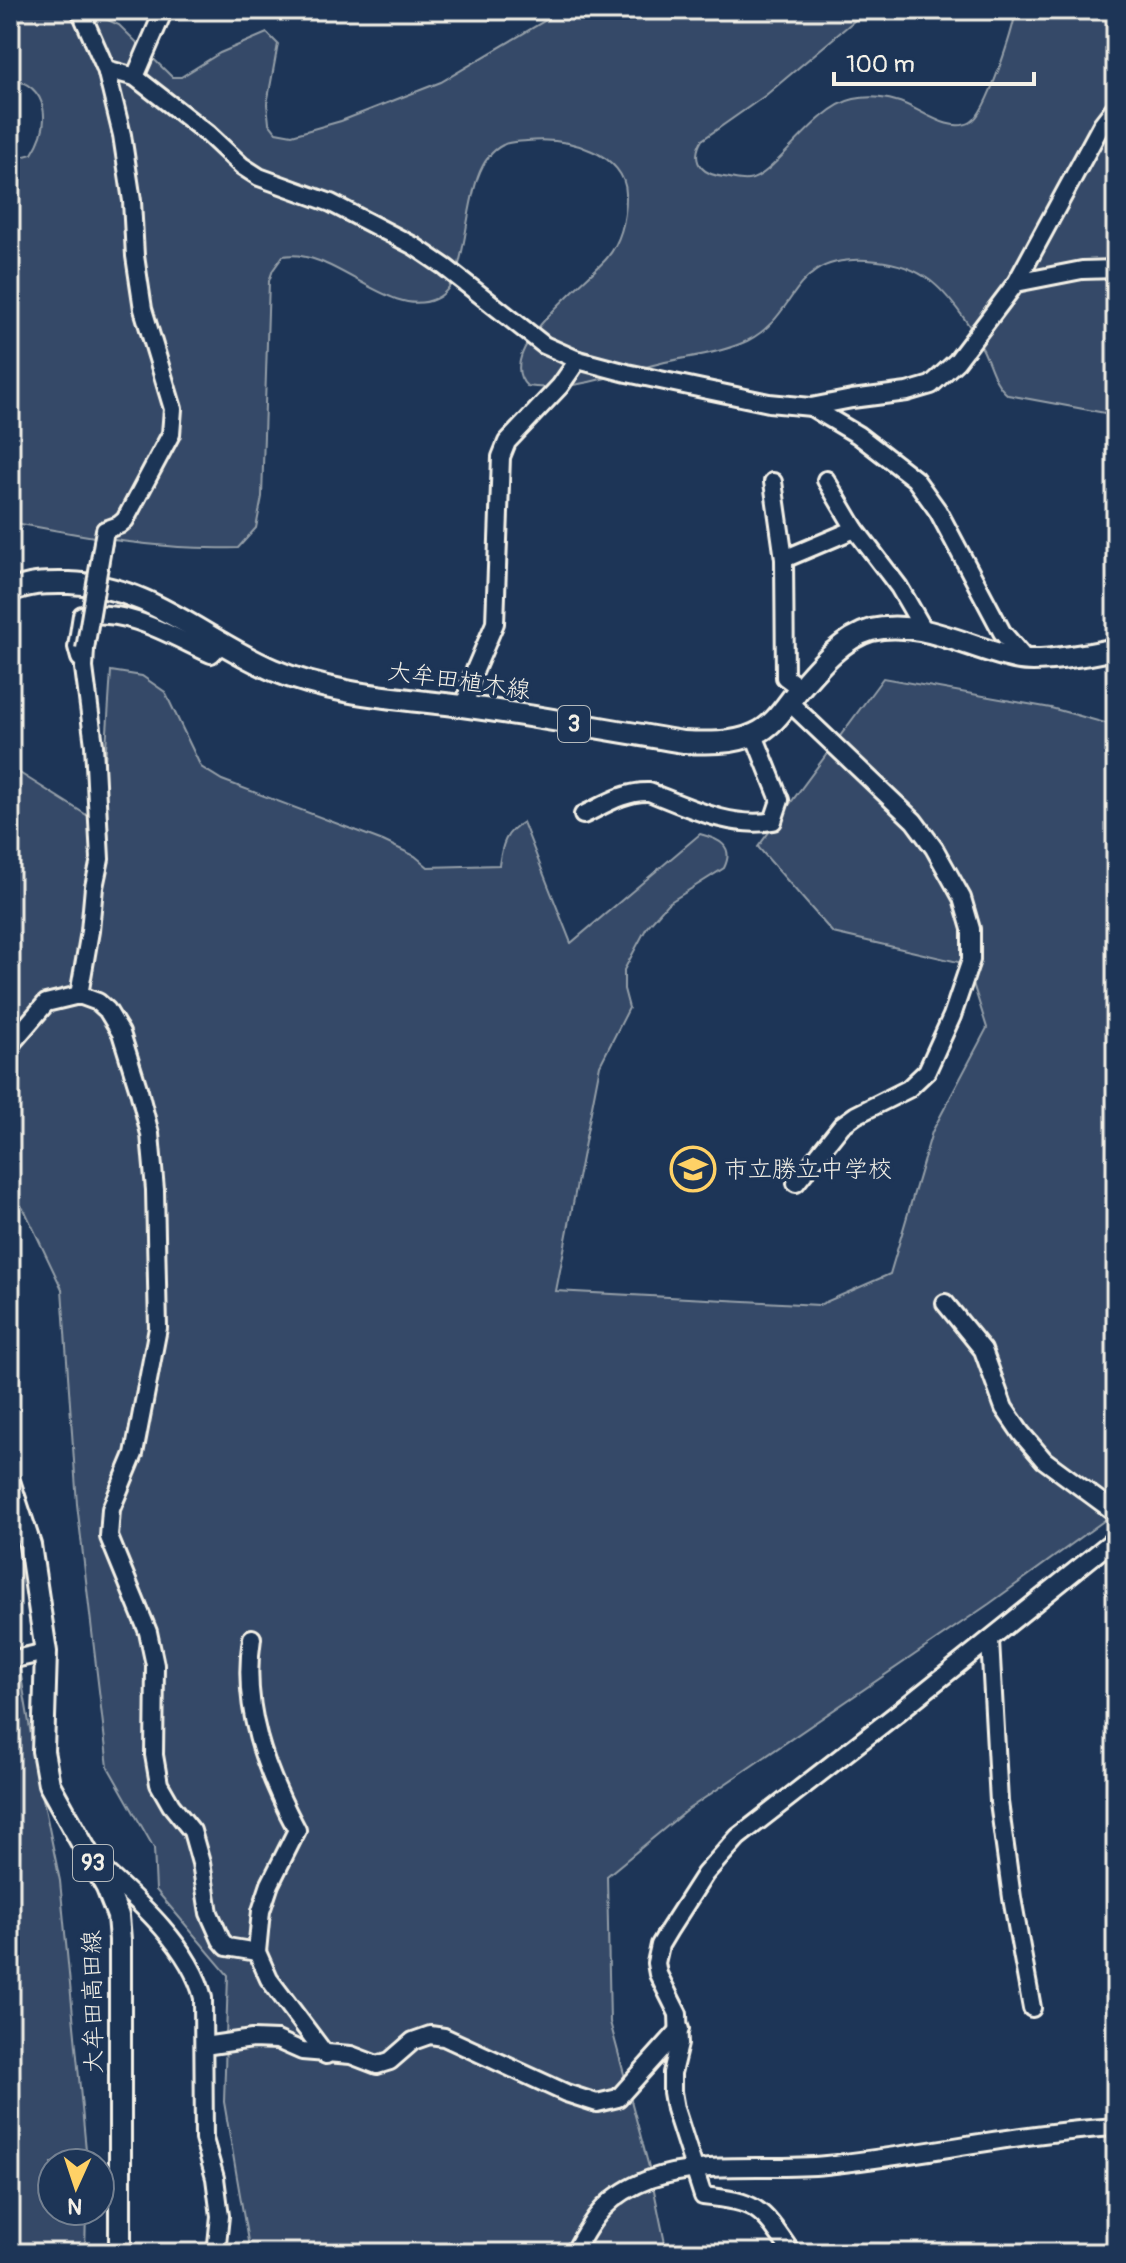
<svg xmlns="http://www.w3.org/2000/svg" width="1126" height="2263" font-family="Pangolin,'Klee One',sans-serif">
<style>
.green{fill:#354a67;stroke:#949ea8;stroke-width:2}
.lines{fill:none;stroke-linecap:round;stroke-linejoin:round}
.minor-casing{stroke:#f4f1e8;stroke-width:22}
.major-casing{stroke:#f4f1e8;stroke-width:26}
.minor{stroke:#1d3557;stroke-width:16}
.major{stroke:#1d3557;stroke-width:20}
.minor-bridge-casing{stroke:#f4f1e8;stroke-width:22;stroke-linecap:butt}
.minor-bridge{stroke:#1d3557;stroke-width:16}
.labels{text-anchor:middle;dominant-baseline:central;stroke-width:7;stroke-linejoin:round;paint-order:stroke}
.shield{fill:#1d3557;stroke:#b4b9bc;stroke-width:2}
.shield-label{font-size:22px;font-weight:bold;fill:#f4f1e8}
.street-label{font-size:24px;fill:#f4f1e8;stroke:#1d3557}
.poi-label{font-size:24px;fill:#f4f1e8;stroke:#1d3557;text-anchor:start}
</style>
<rect width="100%" height="100%" fill="#1d3557"/>
<filter id="ink" filterUnits="userSpaceOnUse"><feTurbulence type="fractalNoise" baseFrequency=".0125" numOctaves="2"/><feDisplacementMap in="SourceGraphic" scale="16" xChannelSelector="R" yChannelSelector="G"/><feConvolveMatrix kernelMatrix="1 2 1 2 8 2 1 2 1" color-interpolation-filters="sRGB"/></filter>
<g filter="url(#ink)">
<g class="green">
<path d="M 10,10 L 88,11 L 119,25 L 172,77 L 181,77 L 220,53 L 267,33 L 278,44 L 267,104 L 269,123 L 276,132 L 292,135 L 341,121 L 441,82 L 563,10 L 867,10 L 766,95 L 702,140 C 697,148 694,160 702,168 C 707,174 717,176 724,177 C 732,178 741,181 748,180 C 773,179 814,107 854,99 C 868,96 882,97 896,101 C 918,106 948,135 971,122 C 987,113 1013,30 1016,10 L 1116,10 L 1116,415 L 1008,395 C 993,383 991,365 982,348 C 972,327 945,289 925,277 C 907,265 888,261 867,260 C 787,256 801,314 747,341 C 721,353 692,356 665,362 C 623,372 569,393 527,386 C 491,352 588,281 607,258 C 622,240 626,219 626,196 C 627,175 611,159 592,151 C 573,142 549,139 527,141 C 520,142 510,141 503,145 C 455,168 478,281 435,299 C 389,320 333,247 283,256 L 273,270 L 269,281 L 262,497 L 256,528 L 238,548 C 162,551 84,536 10,522 L 10,160 L 32,154 C 51,124 50,87 10,78 Z"/>
<path d="M 111,671 L 142,676 L 165,692 L 201,767 L 222,780 L 383,841 L 415,856 L 428,867 L 499,865 C 502,845 505,832 523,822 L 571,943 L 700,834 C 719,839 735,846 724,868 L 667,904 L 647,927 L 624,970 L 624,989 L 629,1008 L 600,1065 L 556,1291 L 819,1305 L 890,1274 L 932,1132 L 987,1028 L 967,964 L 833,933 L 758,847 L 883,678 L 1051,708 L 1116,726 L 1116,1512 L 989,1604 L 687,1810 L 607,1876 L 610,2022 L 650,2171 L 666,2248 L 659,2253 L 250,2253 L 224,2102 L 228,1975 L 156,1890 L 154,1848 L 108,1767 L 77,1504 L 62,1289 L 25,1211 L 10,1192 L 10,767 L 101,824 Z"/>
<polygon points="10,1611 37,1770 60,1881 87,2160 87,2163 52,2163 52,2211 86,2211 85,2253 10,2253"/>
</g>
<g class="lines">
<g class="minor-casing">
<g id="minor">
<polyline points="80,10 106,69 122,135 132,201 135,256 143,309 173,409 171,434 125,520 119,525 105,530 103,542"/>
<polyline points="106,69 135,77 208,134 242,166 259,177 331,203 414,246 445,267 544,345 578,360 627,373 769,403 811,407 852,399 907,392 931,385 957,361 1016,283 1102,124 1116,106"/>
<polyline points="135,77 164,10"/>
<polyline points="1016,283 1082,270 1116,269"/>
<polyline points="811,407 858,435 915,479 938,511 1002,632 1026,660"/>
<polyline points="826,480 855,529 899,587 925,632"/>
<polyline points="773,482 784,559 785,677 800,688"/>
<polyline points="784,559 855,529"/>
<path d="M 80,658 L 77,647 L 82,615 C 132,610 167,634 211,654 L 223,642"/>
<polyline points="790,703 914,821 934,848 962,898 971,929 971,960 952,1016 927,1071 908,1089 856,1115 842,1125 796,1183"/>
<polyline points="466,707 469,684 495,623 501,457 507,442 560,386 578,360"/>
<path d="M 583,815 C 604,805 625,791 649,792 C 688,807 731,829 773,821 L 780,800 L 754,735"/>
<polyline points="79,995 90,931 94,887 100,859 94,745 84,668 85,649"/>
<polyline points="10,1045 46,1003 79,995 98,1002 107,1010 121,1033 139,1091 150,1134 155,1190 158,1328 134,1454 111,1509 109,1537 148,1632 155,1665 154,1755 159,1784 171,1805 192,1831 201,1863 209,1913 221,1940 227,1947 257,1952"/>
<polyline points="945,1303 983,1350 1004,1408 1021,1433 1044,1460 1116,1513"/>
<path d="M 252,1638 C 241,1707 265,1770 297,1830 L 270,1884 L 261,1911 L 257,1952 L 269,1979 L 326,2055"/>
<polyline points="990,1640 999,1802 1012,1898 1032,2008"/>
<polyline points="10,1660 46,1652"/>
<path d="M 97,1864 C 136,1899 191,1947 203,1998 L 204,2139 L 215,2178 L 220,2216 L 216,2253"/>
<polyline points="204,2046 252,2039 277,2040 302,2051 351,2055 377,2065 390,2061 413,2041 430,2035 444,2037 566,2093 597,2103 618,2098 680,2029"/>
<path d="M 574,2253 C 593,2216 609,2194 650,2179 C 705,2160 768,2171 826,2165 C 923,2155 1018,2133 1116,2127"/>
<path d="M 792,2253 C 761,2208 759,2202 703,2196 L 675,2109 L 672,2092 L 672,2073 L 679,2044 L 678,2014 L 658,1974 L 656,1963 L 660,1945 L 669,1930 L 705,1874 L 738,1837 L 895,1715 L 1116,1538"/>
</g>
</g>
<g class="major-casing">
<g id="major">
<path d="M 10,591 C 34,582 44,583 69,583 C 150,585 203,640 273,670 C 332,695 398,698 462,706 C 536,716 609,730 683,742 C 705,743 734,744 755,734 C 776,725 787,703 801,687 C 820,665 843,638 871,630 C 922,618 971,650 1019,659 C 1041,663 1093,654 1116,649"/>
<polyline points="10,1484 30,1545 46,1652 43,1751 49,1784 107,1888 118,1916 120,1940 120,2253"/>
</g>
</g>
<use href="#minor" class="minor"/>
<use href="#major" class="major"/>
<g class="minor-bridge-casing">
<polyline id="minor-bridge" points="85,649 103,542"/>
</g>
<use href="#minor-bridge" class="minor-bridge"/>
</g>
</g>
<defs>
<g id="school-ring" transform="scale(2.3)"><circle r="9.5" fill="#1d3557" stroke="#ffd166" stroke-width="1.5"/><path d="M0-5L7-2L0 1L-7-2ZM-4 1L0 2.5L4 1V4Q0 6-4 4Z" fill="#ffd166"/></g>
</defs>
<g fill-rule="evenodd">
<use href="#school-ring" x="693" y="1169"/>
</g>
<g class="labels">
<g class="shield">
<rect x="558" y="706" width="32" height="36" rx="6"/>
<rect x="73" y="1845" width="40" height="36" rx="6"/>
</g>
<g class="shield-label">
<text x="574" y="724">3</text>
<text x="93" y="1863">93</text>
</g>
<g class="street-label">
<text transform="translate(459 681) rotate(8)">大牟田植木線</text>
<text transform="translate(93 2002) rotate(-91)">大牟田高田線</text>
</g>
<g class="poi-label">
<text x="724" y="1169">市立勝立中学校</text>
</g>
</g>
<rect width="1126" height="2263" fill="none" stroke="#1d3557" stroke-width="40"/>
<rect x="20" y="20" width="1086" height="2223" fill="none" stroke="#f4f1e8" stroke-width="3" filter="url(#ink)"/>
<g transform="translate(76 2187) rotate(183)"><circle r="38" fill="#1d3557" stroke="#738091" stroke-width="2"/>
<path d="M0-6L14 30L0 20L-14 30Z" fill="#ffd166"/>
<text y="-12" font-size="22" font-weight="bold" text-anchor="middle" fill="#f4f1e8">N</text>
</g>
<path d="M834 72v12h200v-12" fill="none" stroke="#f4f1e8" stroke-width="4"/>
<text x="846" y="72" font-size="24" fill="#f4f1e8" stroke="#1d3557" stroke-width="6" paint-order="stroke">100 m</text>
</svg>
